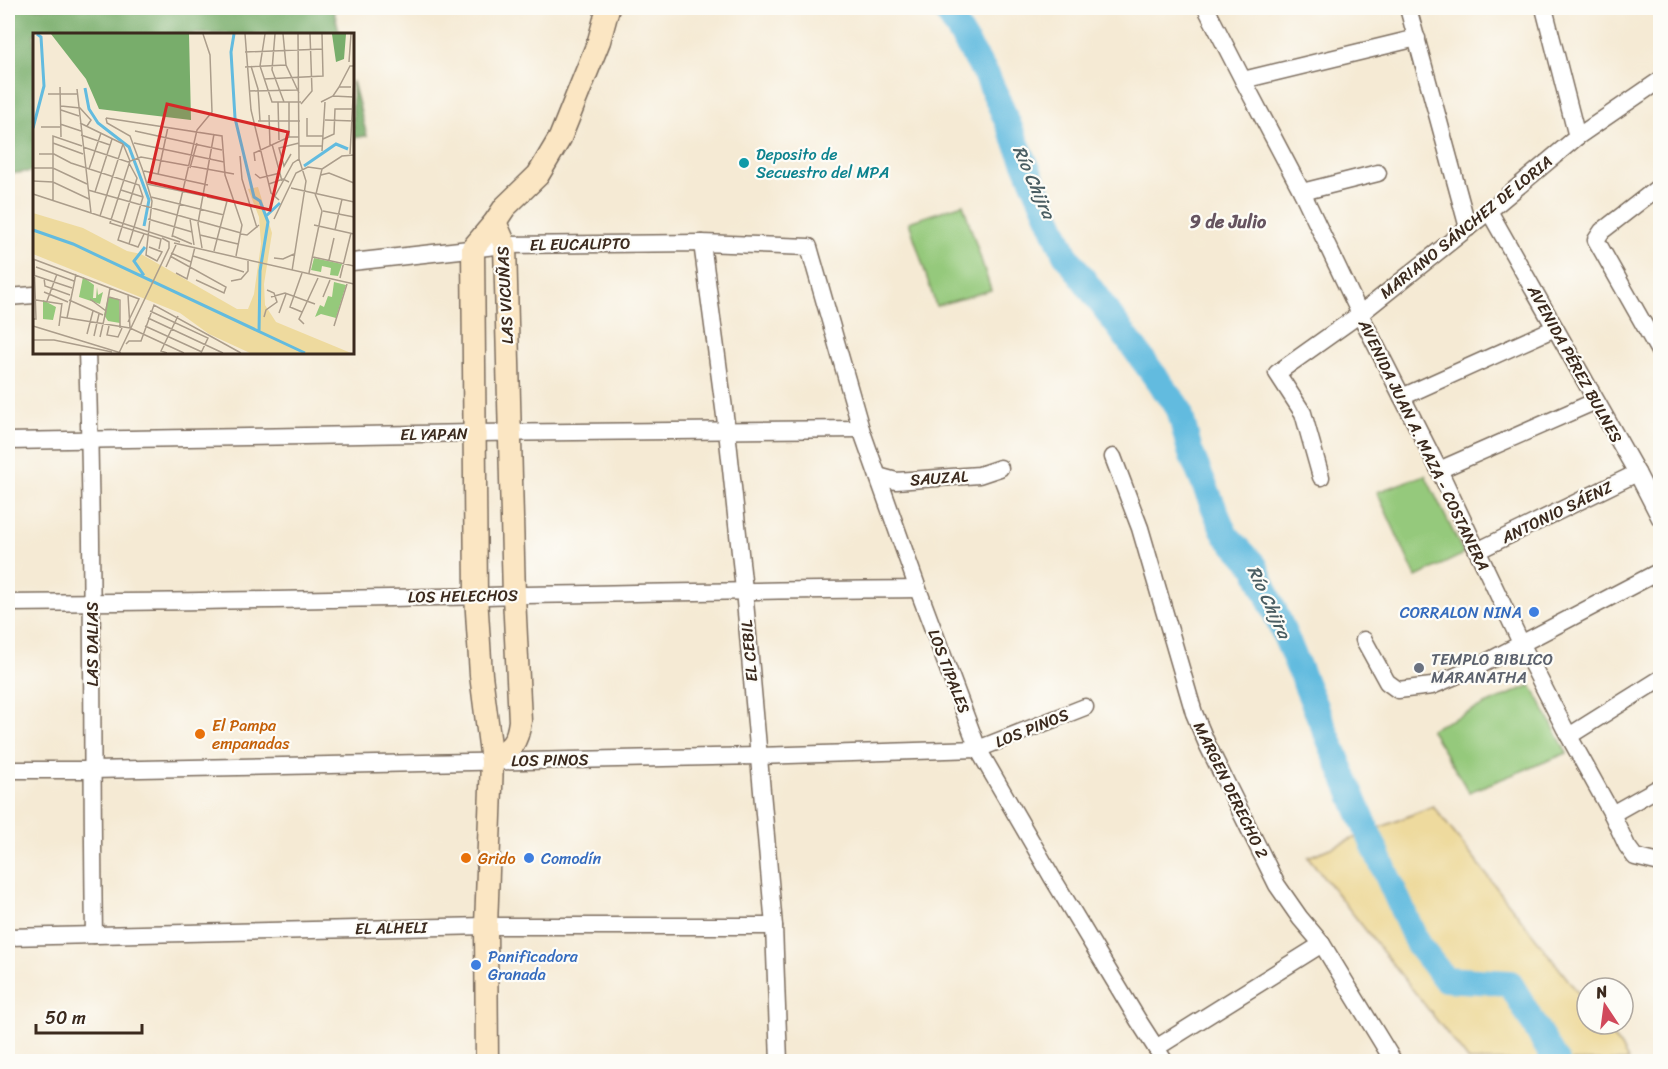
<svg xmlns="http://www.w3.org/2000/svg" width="1668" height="1069" font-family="Sriracha,sans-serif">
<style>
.green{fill:#95c97b;stroke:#687a4c;stroke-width:1.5}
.forest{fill:#78ad6b;stroke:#5a6c44;stroke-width:1.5}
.sand{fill:#eeda9e;stroke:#94825e;stroke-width:1.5}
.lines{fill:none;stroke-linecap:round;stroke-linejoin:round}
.river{stroke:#62bbdf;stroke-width:26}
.street-casing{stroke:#7c6d5e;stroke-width:19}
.secondary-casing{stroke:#7c6d5e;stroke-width:25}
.street{stroke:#fff;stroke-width:16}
.secondary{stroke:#fbe6c3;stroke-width:22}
.culture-dot{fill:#0f9aa8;stroke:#fdfcf7;stroke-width:2}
.shop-dot{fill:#3f7fe0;stroke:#fdfcf7;stroke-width:2}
.worship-dot{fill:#6b7280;stroke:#fdfcf7;stroke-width:2}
.food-dot{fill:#e8710a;stroke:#fdfcf7;stroke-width:2}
.labels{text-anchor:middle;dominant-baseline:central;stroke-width:4.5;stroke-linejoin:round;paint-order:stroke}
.culture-label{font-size:16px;fill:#0d838f;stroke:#fdfcf7;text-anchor:start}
.street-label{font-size:16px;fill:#3b2a1e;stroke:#fdfcf7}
.shop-label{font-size:16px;fill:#366cbe;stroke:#fdfcf7;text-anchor:start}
.worship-label{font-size:16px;fill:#5b616d;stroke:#fdfcf7;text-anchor:start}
.food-label{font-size:16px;fill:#c56008;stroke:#fdfcf7;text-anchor:start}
.water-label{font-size:18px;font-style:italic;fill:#495d62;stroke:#fdfcf7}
.neighbourhood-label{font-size:18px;font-weight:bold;fill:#665460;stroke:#fdfcf7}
.inset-river{fill:none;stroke:#62bbdf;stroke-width:3}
.inset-road{fill:none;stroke:#ab9d8b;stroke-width:1.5}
.view{fill:#d62828;fill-opacity:0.15;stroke:#d62828;stroke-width:3}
.inset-edge{fill:none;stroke:#3b2a1e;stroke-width:3}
</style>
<rect width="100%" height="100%" fill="#fdfcf7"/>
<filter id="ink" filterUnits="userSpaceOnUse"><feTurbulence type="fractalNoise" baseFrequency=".0167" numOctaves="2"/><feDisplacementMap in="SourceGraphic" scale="12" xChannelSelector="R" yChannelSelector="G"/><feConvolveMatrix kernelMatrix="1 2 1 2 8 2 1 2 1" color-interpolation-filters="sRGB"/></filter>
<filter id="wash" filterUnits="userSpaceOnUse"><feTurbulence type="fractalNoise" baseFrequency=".008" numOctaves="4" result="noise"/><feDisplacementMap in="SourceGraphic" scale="24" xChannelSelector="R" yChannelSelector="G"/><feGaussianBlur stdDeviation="1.35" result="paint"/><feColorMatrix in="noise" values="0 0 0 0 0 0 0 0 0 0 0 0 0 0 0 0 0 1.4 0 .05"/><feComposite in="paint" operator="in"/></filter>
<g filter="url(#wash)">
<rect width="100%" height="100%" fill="#f5ead4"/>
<g class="green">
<polygon points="963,204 991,290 936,306 909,222"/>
<polygon points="1425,475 1464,554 1416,577 1377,492"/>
<polygon points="1531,685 1567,753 1469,792 1430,729"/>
</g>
<g class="forest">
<polygon points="8,8 333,8 340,34 34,34 34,171 8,174"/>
<polygon points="352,82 353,82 367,136 353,138"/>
</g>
<polygon class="sand" points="1433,806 1587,1004 1587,1024 1603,1024 1622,1049 1629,1061 1469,1061 1308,857"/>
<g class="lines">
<polyline class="river" points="945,8 988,78 1065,254 1179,409 1190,451 1225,534 1255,566 1290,647 1366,828 1418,945 1445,979 1510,983 1553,1057 1557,1062"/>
</g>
</g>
<g filter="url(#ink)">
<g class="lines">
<g class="street-casing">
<g id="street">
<polyline points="1206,8 1243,80 1302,192 1360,314 1439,470 1521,643 1565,729 1612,814 1627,846 1635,857 1660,863"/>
<polyline points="1408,8 1468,228"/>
<polyline points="1544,8 1577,137"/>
<polyline points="1243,80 1417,38"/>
<polyline points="1660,186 1602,231 1596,240 1660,353"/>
<polyline points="1302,192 1378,173"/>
<polyline points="1489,211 1637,473 1660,518"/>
<polyline points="702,243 727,431 744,590 774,926 779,1062"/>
<polyline points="352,262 505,245 702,243 809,247 861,429 918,589 978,749 1052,877 1138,1020 1165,1062"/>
<polyline points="8,297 34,295"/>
<path d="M 87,352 C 94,547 91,741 94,935"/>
<polyline points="1402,397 1555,328"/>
<polyline points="8,441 475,433 861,429"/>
<polyline points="1113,457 1140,528 1194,713 1207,744 1277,885 1300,918 1322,944 1394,1062"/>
<polyline points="1439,470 1596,401"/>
<polyline points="878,476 896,481 979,475 1000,468"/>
<polyline points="1321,477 1303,413 1277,373 1360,314 1489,211 1577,137 1660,80"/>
<polyline points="1477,551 1637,473"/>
<path d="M 8,603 C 311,602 615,591 918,589"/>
<polyline points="1364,640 1387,682 1398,690 1432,686 1479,666 1660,571"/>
<polyline points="1569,736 1660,679"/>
<polyline points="8,770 92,770 758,756 978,749 1085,707"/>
<polyline points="1612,814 1660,787"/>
<polyline points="8,937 486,926 774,926"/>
<polyline points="1156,1048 1322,944"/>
</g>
</g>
<g class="secondary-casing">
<g id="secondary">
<path d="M 492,761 C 510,748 517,745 520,721 L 514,596 L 505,245 L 495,222"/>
<polyline points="487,1062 486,926 492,761 481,675 476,596 473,248 495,222 505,207 538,175 560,138 599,41 608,8"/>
</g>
</g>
<use href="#street" class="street"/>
<use href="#secondary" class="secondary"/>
</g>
</g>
<circle class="culture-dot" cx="744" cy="163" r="6"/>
<g class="shop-dot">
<circle cx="1534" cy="612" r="6"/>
<circle cx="529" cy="858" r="6"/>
<circle cx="476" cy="965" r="6"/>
</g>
<circle class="worship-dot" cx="1419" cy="668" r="6"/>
<g class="food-dot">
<circle cx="200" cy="734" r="6"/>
<circle cx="466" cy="858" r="6"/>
</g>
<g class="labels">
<g class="culture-label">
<text x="756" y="154">Deposito de<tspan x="756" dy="18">Secuestro del MPA</tspan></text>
</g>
<g class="street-label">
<text transform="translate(1466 227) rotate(-39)">MARIANO SÁNCHEZ DE LORIA</text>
<text transform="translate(580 244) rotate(-1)">EL EUCALIPTO</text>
<text transform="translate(505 295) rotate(-93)">LAS VICUÑAS</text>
<text transform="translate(1575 364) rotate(61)">AVENIDA PÉREZ BULNES</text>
<text transform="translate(434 434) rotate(-1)">EL YAPAN</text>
<text transform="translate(1424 445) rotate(64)">AVENIDA JUAN A. MAZA - COSTANERA</text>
<text transform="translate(939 478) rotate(-4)">SAUZAL</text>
<text transform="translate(1557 512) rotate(-26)">ANTONIO SÁENZ</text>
<text transform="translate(463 596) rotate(-1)">LOS HELECHOS</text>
<text transform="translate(92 644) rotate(-90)">LAS DALIAS</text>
<text transform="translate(749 651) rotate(-95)">EL CEBIL</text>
<text transform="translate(949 671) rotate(69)">LOS TIPALES</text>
<text transform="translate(1032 728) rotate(-22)">LOS PINOS</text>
<text transform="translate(550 760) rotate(-1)">LOS PINOS</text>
<text transform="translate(1231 790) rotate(64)">MARGEN DERECHO 2</text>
<text transform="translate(391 928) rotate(-1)">EL ALHELI</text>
</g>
<g class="shop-label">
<text x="1522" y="612" text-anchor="end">CORRALON NINA</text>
<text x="541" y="858">Comodín</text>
<text x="488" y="956">Panificadora<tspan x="488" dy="18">Granada</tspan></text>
</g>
<g class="worship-label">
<text x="1431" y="659">TEMPLO BIBLICO<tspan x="1431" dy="18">MARANATHA</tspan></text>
</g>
<g class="food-label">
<text x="212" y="725">El Pampa<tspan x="212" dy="18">empanadas</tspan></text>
<text x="478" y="858">Grido</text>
</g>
<g class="water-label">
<text transform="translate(1034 182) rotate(66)">Río Chijra</text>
<text transform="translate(1269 602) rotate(65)">Río Chijra</text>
</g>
<g class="neighbourhood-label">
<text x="1228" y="222">9 de Julio</text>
</g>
</g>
<g transform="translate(33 33)">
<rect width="321" height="321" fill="#f5ead4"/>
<path d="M 281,225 L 309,231 L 305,243 L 297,242 L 298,235 L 289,233 L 288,239 L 278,237 ZM 50,244 L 61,252 L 60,265 L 63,265 L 64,254 L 65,262 L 70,259 L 67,271 L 46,264 ZM 301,249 L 313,252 L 303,285 L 288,281 L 282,284 L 287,272 L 291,274 L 295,263 L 299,264 ZM 75,264 L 86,266 L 87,290 L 75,288 L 71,282 ZM 10,267 L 23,274 L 20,287 L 10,286 Z" fill="#95c97b"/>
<path d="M 18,1 L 156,1 L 158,87 L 66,76 L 53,46 ZM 299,1 L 313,1 L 311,26 L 303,29 Z" fill="#78ad6b"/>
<path d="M 225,154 L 239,200 L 231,251 L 232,272 L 243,289 L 318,320 L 217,320 L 176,301 L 147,280 L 0,221 L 0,180 L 50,195 L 94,218 L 108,221 L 204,276 L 215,276 L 221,261 L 228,211 L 226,184 L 215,156 Z" fill="#eeda9e"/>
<path class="inset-river" d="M 201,1 L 198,19 L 202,85 L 221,164 L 227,168 L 235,189 L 227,238 L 226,299M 52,55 L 56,76 L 65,90 L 96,114 L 116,167 L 111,193M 0,95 L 11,53 L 8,4 L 4,1M 271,133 L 303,111 L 315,116M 233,183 L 247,170M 0,197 L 40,211 L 272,320M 107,243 L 110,241 L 101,228 L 112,214"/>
<path class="inset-road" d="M 212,1 L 218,77 L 238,160 L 246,167M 232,1 L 227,33 L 239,69 L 268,69M 242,1 L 239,37 L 251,69M 250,1 L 253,32 L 266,60M 212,19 L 290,16M 316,29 L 318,1M 218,33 L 225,56 L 227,88M 212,34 L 253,32M 0,36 L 0,55M 231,46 L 290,43 L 289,1M 27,54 L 28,104M 306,54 L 317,33 L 321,33M 44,56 L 58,180M 216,58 L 264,57M 15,61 L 44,61M 300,63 L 320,64M 245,69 L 246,107M 256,69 L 256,104M 288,69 L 300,63 L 306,54 L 318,54M 268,71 L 279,58 L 277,1M 28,73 L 47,75 L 58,87 L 54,93M 28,77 L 46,83M 236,82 L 237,112M 73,85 L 189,103 L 192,142 L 209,192 L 203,223M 73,85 L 74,90 L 97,103 L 110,138 L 119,168 L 113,222 L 124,228 L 129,219 L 116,214M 274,85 L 274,103 L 290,103M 292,87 L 321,88M 225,88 L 267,88M 47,90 L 90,111M 27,91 L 48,98M 8,94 L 27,94M 102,98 L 189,117M 48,102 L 77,112M 290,106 L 301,101 L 302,76 L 321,76M 20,110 L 50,121M 101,110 L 191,129M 90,111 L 97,128 L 77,190 L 128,206 L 126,216M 239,111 L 249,148M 266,113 L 290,113M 50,114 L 95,129 L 108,124 L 201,141M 289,118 L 292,69M 6,121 L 21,121 L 38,130 L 106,152 L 110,164 L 96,211M 258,121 L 251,133 L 246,115 L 266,110M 317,121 L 321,46M 207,123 L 209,146 L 224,195M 222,128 L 221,120 L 256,104 L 266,104M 96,130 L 104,145 L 85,207 L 105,214 L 111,201M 0,135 L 20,135 L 54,151M 157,135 L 164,110M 56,136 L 68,100M 111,138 L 175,152M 125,141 L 135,94M 222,141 L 227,145 L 247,140M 288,142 L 296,140 L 321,150M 0,148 L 20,149 L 56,166M 114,151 L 172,163M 236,151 L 250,146 L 256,149M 258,155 L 321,169M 55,157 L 208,200M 88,157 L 110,164M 62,159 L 79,106M 0,161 L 147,209M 283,161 L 289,136 L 309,123 L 321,122M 242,163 L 260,130 L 266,126M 118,164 L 191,182M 174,164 L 194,168 L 181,218M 20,167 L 20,103 L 49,113M 290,178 L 321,184M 67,183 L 90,111M 115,186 L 159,199M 157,186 L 161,212M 241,186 L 263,140 L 275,134 L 289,136M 281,192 L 321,201M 302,197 L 309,166M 208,201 L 214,202 L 226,192M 167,202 L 205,211M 140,203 L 159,211M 139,204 L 164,97 L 179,79 L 177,22 L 170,1M 141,210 L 321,251M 169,215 L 165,190 L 181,101M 138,220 L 158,229M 137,223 L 193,254 L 191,260 L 163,247M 160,223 L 211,239M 280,224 L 321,233M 241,225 L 250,226 L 261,221M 0,226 L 106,266 L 95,289M 296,227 L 301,205M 3,234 L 41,248M 133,234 L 143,212M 259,238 L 273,148 L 266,126 L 265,1M 143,240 L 154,246 L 162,214M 269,240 L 257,274 L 269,279M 276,240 L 289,178 L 282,161M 0,242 L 39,255M 11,245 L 12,253 L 37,262M 307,245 L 318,200M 198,248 L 208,246 L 215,238 L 215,228M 11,259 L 35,269M 95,262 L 97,295M 76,264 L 87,267 L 87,295M 238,264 L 252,260 L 282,271M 290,264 L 297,247M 57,266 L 73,278 L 67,304M 3,267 L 29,271M 36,267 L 70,282M 14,268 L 24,241M 73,277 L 77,255M 117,278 L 175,305 L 168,320M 246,280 L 253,261M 28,284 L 97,295 L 151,320M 231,284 L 233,277 L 244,269 L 241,260 L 234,257M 34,285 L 43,241M 115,285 L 190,320M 0,286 L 3,286 L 1,227M 271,291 L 266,286 L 285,245M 0,293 L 88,320M 26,293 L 29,270M 76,293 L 74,302 L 85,304 L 89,295M 112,293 L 169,319M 301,293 L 314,251M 54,301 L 60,278M 61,303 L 66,281M 0,307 L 21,307 L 79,319M 93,311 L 96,308 L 108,308 L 121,272 L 208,320M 86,320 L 136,215 L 136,209 L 129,205M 134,320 L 128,318 L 145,283"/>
<path class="view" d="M 134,71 L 255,99 L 237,177 L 116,149 Z"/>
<rect width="321" height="321" class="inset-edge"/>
</g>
<rect width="1668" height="1069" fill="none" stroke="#fdfcf7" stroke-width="30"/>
<g transform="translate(1605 1006) rotate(347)"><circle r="28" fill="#fdfcf7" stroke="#afa8a0" stroke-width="1.5"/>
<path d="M0-4.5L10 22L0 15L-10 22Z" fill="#d1495b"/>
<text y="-9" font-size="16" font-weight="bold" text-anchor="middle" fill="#3b2a1e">N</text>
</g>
<path d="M36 1024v9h106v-9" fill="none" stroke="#3b2a1e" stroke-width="3"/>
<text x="45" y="1024" font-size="18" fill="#3b2a1e" stroke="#fdfcf7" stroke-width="4.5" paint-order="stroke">50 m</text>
</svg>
